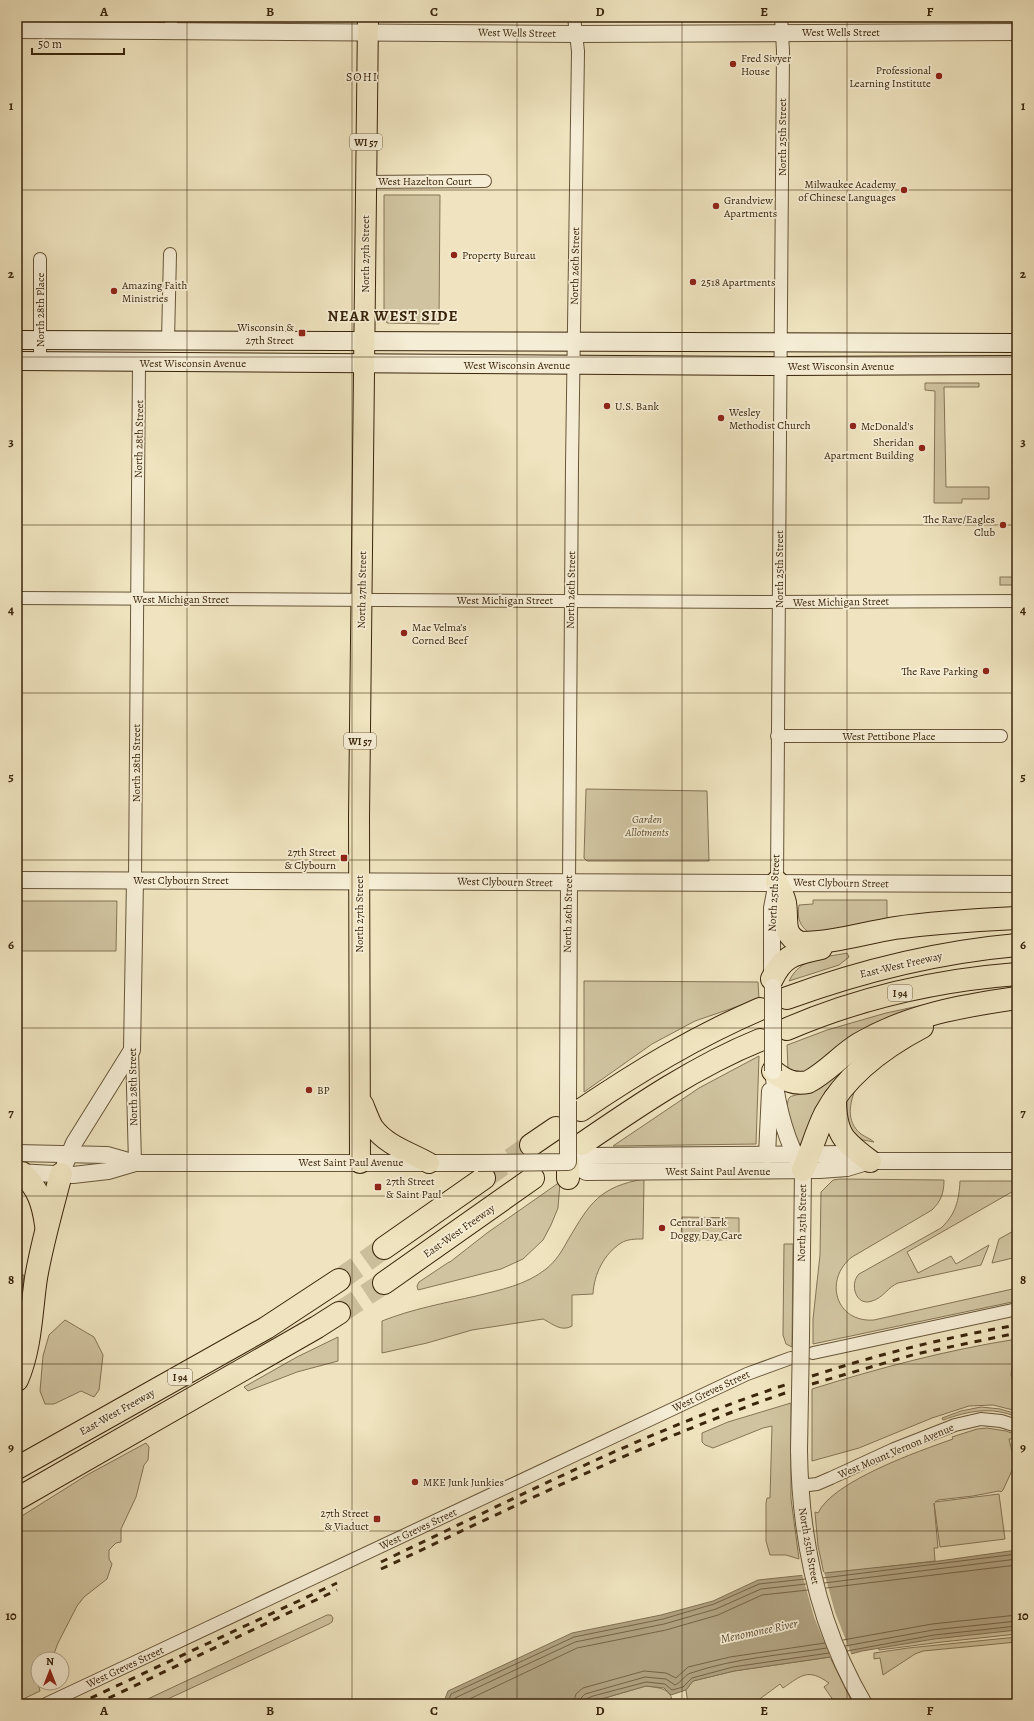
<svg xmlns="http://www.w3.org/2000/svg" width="1034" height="1721" font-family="Alegreya,serif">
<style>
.green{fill:#d0c4a0;stroke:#857456}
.water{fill:#b1a382;stroke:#817152}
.pier{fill:#efe4bf}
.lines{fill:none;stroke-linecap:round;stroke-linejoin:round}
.shore{stroke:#766446;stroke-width:1}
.motorway-tunnel{stroke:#cbbe9b;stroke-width:22;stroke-dasharray:22 11;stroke-linecap:butt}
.minor-casing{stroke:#675538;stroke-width:14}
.tertiary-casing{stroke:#675538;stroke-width:18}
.secondary-casing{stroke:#3a250b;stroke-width:20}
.primary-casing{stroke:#3a250b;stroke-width:22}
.motorway-casing{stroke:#3a250b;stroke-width:24}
.minor{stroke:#f5edd5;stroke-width:12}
.tertiary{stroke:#f5edd5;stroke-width:16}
.secondary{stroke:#f5edd5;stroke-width:18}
.primary{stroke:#efe4bf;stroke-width:20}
.motorway{stroke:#efe4bf;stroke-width:22}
.rail{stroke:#3a250b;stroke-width:3;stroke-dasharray:7 7;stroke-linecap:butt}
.tertiary-bridge-casing{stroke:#675538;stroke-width:18;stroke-linecap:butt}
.tertiary-bridge{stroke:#f5edd5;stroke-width:16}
.grid{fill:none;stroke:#3a250b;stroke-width:1;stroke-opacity:0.55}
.poi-dot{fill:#8f2418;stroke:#f5edd5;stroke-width:1.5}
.labels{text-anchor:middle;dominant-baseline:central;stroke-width:3.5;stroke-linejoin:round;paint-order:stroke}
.shield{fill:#f5edd5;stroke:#726148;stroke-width:1}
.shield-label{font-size:10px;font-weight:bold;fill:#3a250b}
.street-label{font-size:11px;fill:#3a250b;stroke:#f5edd5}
.poi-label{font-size:11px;fill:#3a250b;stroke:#f5edd5;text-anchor:start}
.park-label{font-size:11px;font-style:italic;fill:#604d30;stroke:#f5edd5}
.neighbourhood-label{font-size:12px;letter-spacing:1px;fill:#3a250b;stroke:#f5edd5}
.water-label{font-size:12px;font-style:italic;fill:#5e4b2f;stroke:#f5edd5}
.district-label{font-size:15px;font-weight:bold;letter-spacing:1px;fill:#3a250b;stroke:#f5edd5}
.neatline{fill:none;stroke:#3a250b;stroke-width:1.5}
.grid-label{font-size:13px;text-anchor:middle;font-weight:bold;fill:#3a250b}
</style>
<rect width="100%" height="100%" fill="#efe4bf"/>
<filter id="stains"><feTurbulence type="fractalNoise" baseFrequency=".005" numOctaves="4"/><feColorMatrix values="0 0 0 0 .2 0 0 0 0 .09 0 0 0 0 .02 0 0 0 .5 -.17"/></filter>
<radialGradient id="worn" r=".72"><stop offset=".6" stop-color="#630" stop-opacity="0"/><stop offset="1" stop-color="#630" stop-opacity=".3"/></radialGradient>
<g class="green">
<polygon points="384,195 440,195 439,324 387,323 384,317"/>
<polygon points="925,383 979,383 979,387 944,387 946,487 989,487 989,499 962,499 962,503 934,503 935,391 925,390"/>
<rect x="1000" y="577" width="17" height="8"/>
<polygon points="586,789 707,791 709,861 587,861 584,858"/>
<path d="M 813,900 L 887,900 L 887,920 L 811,934 C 799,926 797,918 799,905 L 813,904 Z"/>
<polygon points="17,901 117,901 116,951 17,951"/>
<path d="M 847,953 L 849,957 L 839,965 L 789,981 C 801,957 823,958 847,953 Z"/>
<polygon points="584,981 758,982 759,999 695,1021 652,1044 584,1092"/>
<polygon points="956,998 814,1069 800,1074 788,1069 787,1045 790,1044 827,1030 886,1013"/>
<path d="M 860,1051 L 805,1144 L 798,1144 C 795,1135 782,1104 790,1097 C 792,1095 809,1093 814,1091 Z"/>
<polygon points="759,1056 756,1144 613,1146 699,1088"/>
<path d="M 856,1087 C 850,1103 845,1121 861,1134 C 865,1137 871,1139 874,1142 L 863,1140 L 847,1129 L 844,1104 Z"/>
<path d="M 644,1179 L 643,1239 C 636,1239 627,1239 621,1243 C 604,1254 594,1274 593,1294 L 572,1295 L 572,1326 C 561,1332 553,1324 543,1319 L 472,1330 L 427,1343 L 382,1353 L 382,1321 C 412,1309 445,1303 476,1296 C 500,1290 526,1285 546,1269 C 556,1261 562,1251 568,1240 C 590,1203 599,1187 644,1179 Z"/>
<path d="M 840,1179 L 944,1180 C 944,1193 941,1201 932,1210 L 852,1257 C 823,1280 836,1323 874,1320 L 1017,1288 L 1017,1301 L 813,1344 L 813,1319 L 820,1255 L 821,1192 L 833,1180 Z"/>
<path d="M 960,1181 L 1017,1181 L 1017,1189 L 907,1252 L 918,1273 L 951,1256 L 956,1264 L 989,1245 L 981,1265 L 898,1283 C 888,1287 883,1298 872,1301 C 856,1307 849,1284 859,1274 L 941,1228 C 956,1214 959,1200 960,1181 Z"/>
<polygon points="560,1182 558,1208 551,1225 543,1240 523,1259 501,1269 418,1290 417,1286 419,1282 449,1262 450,1262 487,1233"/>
<polygon points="682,1217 739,1218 739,1233 727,1240 681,1240"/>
<polygon points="1017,1229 1017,1257 992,1263 999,1239"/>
<polygon points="784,1244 793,1244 792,1347 786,1344 783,1335"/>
<polygon points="17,1275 24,1275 17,1334"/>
<polygon points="65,1320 94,1337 103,1355 99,1390 94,1397 81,1391 54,1404 45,1404 40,1391 43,1356 49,1335"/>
<polygon points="338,1337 338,1361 297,1372 248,1391 244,1387 297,1357"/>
<path d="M 1017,1339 L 1017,1347 L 1015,1351 L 1011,1375 L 1013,1379 L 1017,1379 L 1017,1411 L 993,1405 L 969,1406 L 932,1418 L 859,1448 L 812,1461 L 812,1389 C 879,1368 947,1350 1017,1339 Z"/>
<polygon points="791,1403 791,1499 799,1559 786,1555 770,1555 766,1541 766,1503 767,1498 770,1498 772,1426 763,1428 713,1448 705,1445 702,1442 702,1433 728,1422"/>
<path d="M 981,1407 L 1000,1409 L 1017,1414 L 1017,1417 C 991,1406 968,1411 943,1420 L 942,1418 L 961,1411 Z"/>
<path d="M 987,1428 L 1006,1431 L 1017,1435 L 1017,1442 L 1013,1439 L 1009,1439 L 1015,1464 L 1003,1490 L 1001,1492 L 999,1491 L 973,1496 L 938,1500 L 935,1502 L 999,1494 L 1005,1539 L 940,1547 L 934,1503 L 938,1548 L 934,1548 L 935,1561 L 824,1574 L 818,1546 L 815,1512 L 818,1513 C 833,1481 919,1451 953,1439 L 952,1437 L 977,1429 Z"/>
<polygon points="146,1443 149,1447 148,1460 144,1465 136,1497 121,1529 121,1542 116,1543 109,1550 109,1559 112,1564 107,1579 84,1597 77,1606 58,1643 52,1659 38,1659 38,1683 40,1691 17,1702 17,1519 87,1475"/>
<polygon points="327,1615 331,1615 333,1618 332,1622 329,1624 157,1704 137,1704"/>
<polygon points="1017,1620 1017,1634 942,1642 879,1650 878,1645"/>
<polygon points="1017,1637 1017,1642 923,1651 915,1654 883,1675 880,1658 874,1659 874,1653 908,1648"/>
<path d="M 830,1657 L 853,1704 L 836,1704 L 824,1687 L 829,1683 C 808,1668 802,1675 783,1688 L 780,1684 L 753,1704 L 688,1704 L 686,1690 L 693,1681 L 734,1671 Z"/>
<path d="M 646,1686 C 660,1688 671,1688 673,1704 L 584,1704 Z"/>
</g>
<polygon class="water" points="1017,1550 1017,1630 934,1639 862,1651 851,1654 734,1671 693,1681 686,1690 671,1695 664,1688 646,1686 584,1704 443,1704 448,1691 572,1633 661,1615 713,1601 758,1580 939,1561"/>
<polygon class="pier" points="824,1572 835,1612 852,1656 831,1659 814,1617 802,1574"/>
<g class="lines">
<g class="shore">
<polyline points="823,1578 1017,1554"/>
<polyline points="824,1583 1017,1559"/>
<polyline points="826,1588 1017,1565"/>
<polyline points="843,1640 932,1624 1017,1615"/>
<polyline points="845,1646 933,1630 1017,1621"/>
<polyline points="847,1651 934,1635 1017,1626"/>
<polyline points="447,1704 451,1694 574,1637 663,1619 714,1604 759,1584 805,1579"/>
<polyline points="452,1704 455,1698 575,1642 664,1624 716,1609 761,1589 806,1584"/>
<polyline points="459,1704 577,1648 666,1630 718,1615 762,1595 808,1590"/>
<polyline points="573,1704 576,1694 583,1688 644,1671 666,1673 676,1678 688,1667 730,1657 825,1643"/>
<path d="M 579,1704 L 581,1698 L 585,1694 L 645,1677 L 666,1679 L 675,1685 C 682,1682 684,1675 691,1673 C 735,1658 782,1655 827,1648"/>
<polyline points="585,1704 586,1699 593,1696 646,1682 665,1684 672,1690 683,1687 692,1678 733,1667 829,1653"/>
</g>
<g class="motorway-tunnel">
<polyline points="484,1178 531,1145"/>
<polyline points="339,1280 384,1248"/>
<polyline points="339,1313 384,1283"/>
</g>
<g class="minor-casing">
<g id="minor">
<polyline points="171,17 171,31"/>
<polyline points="366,182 485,181"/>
<polyline points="40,259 40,362"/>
<polyline points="168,340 170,254"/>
<polyline points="17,598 764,602 1017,601"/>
<polyline points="777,736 1001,736"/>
<polyline points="135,880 139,363"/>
<path d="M 777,882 C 777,605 782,328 783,51 L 781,17"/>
<polyline points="569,883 572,464 578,51 574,17"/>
<polyline points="132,1050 135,1163"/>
<polyline points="813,1353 1017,1309"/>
<polyline points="800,1486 817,1484 831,1478 894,1449 955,1425 981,1419 1001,1421 1017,1426"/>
<polyline points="46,1704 747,1374 791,1358"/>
</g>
</g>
<g class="tertiary-casing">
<g id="tertiary">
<polyline points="17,30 576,34 1017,32"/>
<polyline points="17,880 1017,884"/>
<polyline points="772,979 772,908 777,882"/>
<path d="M 773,1071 C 777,1106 785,1140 803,1170 L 801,1337"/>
<polyline points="568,1101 569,883"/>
<polyline points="17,1153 107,1155 135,1163"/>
<polyline points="767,1155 770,1091"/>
<polyline points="568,1162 586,1156 846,1154 870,1161 1017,1161"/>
<polyline points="568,1162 586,1172 820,1170 847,1168 870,1161"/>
<polyline points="17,1172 73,1175 108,1171 135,1163 478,1163"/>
<polyline points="61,1174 74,1143 132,1050 135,880"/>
<path d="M 799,1450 C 800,1539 818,1626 864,1704"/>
</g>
</g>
<g class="secondary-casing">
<g id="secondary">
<path d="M 17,340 C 350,341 684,342 1017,343"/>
<polyline points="17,361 781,366 1017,365"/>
</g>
</g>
<g class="primary-casing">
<g id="primary">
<path d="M 363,1104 C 366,1111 369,1120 373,1127 C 387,1146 410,1152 429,1163"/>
<polyline points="360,1163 359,818 368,17"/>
</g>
</g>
<g class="motorway-casing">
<g id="motorway">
<path d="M 777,882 C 779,889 784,896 785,903 C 788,920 781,935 801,943 C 833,943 864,933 895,928 C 936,922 976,920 1017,918"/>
<path d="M 772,979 C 784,954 796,954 821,948"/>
<path d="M 787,998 C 861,971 938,952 1017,945"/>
<path d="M 787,1029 C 859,998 939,980 1017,974"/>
<path d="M 773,1071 C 784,1080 794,1085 808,1082 C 827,1072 841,1055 859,1044 C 908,1015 962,1006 1017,998"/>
<path d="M 835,1098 C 835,1134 843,1141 870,1161"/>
<path d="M 581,1110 C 639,1071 695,1037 760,1009"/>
<path d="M 582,1144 C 639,1105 696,1066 760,1040"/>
<polyline points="531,1145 556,1128"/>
<polyline points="568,1162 568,1178"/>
<path d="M 803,1170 C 811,1152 816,1132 825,1114 C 846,1075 884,1047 922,1027"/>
<path d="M 22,1173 C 38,1188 43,1203 46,1225"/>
<polyline points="384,1248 484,1178"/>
<polyline points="384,1283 533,1178"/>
<path d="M 17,1380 C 31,1348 31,1312 36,1278 C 42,1243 52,1209 61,1174"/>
<polyline points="17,1468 266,1328 339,1280"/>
<polyline points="17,1499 317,1327 339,1313"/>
</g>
</g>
<use href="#minor" class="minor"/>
<use href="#tertiary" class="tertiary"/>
<use href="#secondary" class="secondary"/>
<use href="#primary" class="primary"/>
<use href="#motorway" class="motorway"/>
<g class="rail">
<path d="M 812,1376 C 879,1354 948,1337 1017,1325"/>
<polyline points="812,1384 916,1354 1017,1333"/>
<path d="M 381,1562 C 516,1498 649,1429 791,1383"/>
<path d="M 381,1569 C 516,1506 649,1439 791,1391"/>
<polyline points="78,1704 337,1583"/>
<polyline points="96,1704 337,1590"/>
</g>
<g class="tertiary-bridge-casing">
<g id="tertiary-bridge">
<polyline points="773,987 773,1071"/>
<polyline points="478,1163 568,1162 568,1101"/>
<polyline points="799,1450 801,1337"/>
</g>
</g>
<use href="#tertiary-bridge" class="tertiary-bridge"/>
</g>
<path class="grid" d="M 187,17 L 187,1704M 352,17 L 352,1704M 517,17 L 517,1704M 682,17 L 682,1704M 847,17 L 847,1704M 17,190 L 1017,190M 17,357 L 1017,357M 17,525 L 1017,525M 17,693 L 1017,693M 17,860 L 1017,860M 17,1028 L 1017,1028M 17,1196 L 1017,1196M 17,1364 L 1017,1364M 17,1531 L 1017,1531"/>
<g class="poi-dot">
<circle cx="733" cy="64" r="4"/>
<circle cx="939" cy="76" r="4"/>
<circle cx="904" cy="190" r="4"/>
<circle cx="716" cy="206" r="4"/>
<circle cx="454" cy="255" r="4"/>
<circle cx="693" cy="282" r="4"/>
<circle cx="114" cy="291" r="4"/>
<rect x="298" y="329" width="8" height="8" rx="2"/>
<circle cx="607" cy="406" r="4"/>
<circle cx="721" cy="418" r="4"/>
<circle cx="853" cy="426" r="4"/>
<circle cx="922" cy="448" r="4"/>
<circle cx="1003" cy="525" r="4"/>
<circle cx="404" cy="633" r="4"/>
<circle cx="986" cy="671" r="4"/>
<rect x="340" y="854" width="8" height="8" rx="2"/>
<circle cx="309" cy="1090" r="4"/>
<rect x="374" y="1183" width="8" height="8" rx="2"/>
<circle cx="662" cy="1228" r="4"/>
<circle cx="415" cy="1482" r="4"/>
<rect x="373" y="1515" width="8" height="8" rx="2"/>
</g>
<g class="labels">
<g class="shield">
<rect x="350" y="134" width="32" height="16" rx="3"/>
<rect x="344" y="733" width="32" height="16" rx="3"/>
<rect x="888" y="985" width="24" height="16" rx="3"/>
<rect x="168" y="1369" width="24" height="16" rx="3"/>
</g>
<g class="shield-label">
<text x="366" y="142">WI 57</text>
<text x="360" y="741">WI 57</text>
<text x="900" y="993">I 94</text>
<text x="180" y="1377">I 94</text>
</g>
<g class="street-label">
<text x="841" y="32">West Wells Street</text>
<text transform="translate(517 33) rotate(1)">West Wells Street</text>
<text transform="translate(782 137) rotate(-90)">North 25th Street</text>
<text x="425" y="181">West Hazelton Court</text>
<text transform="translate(365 254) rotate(-90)">North 27th Street</text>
<text transform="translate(575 266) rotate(-89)">North 26th Street</text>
<text transform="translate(40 310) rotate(-90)">North 28th Place</text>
<text x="193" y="363">West Wisconsin Avenue</text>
<text x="517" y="365">West Wisconsin Avenue</text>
<text x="841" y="366">West Wisconsin Avenue</text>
<text transform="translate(139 439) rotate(-89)">North 28th Street</text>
<text transform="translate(779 569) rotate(-90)">North 25th Street</text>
<text transform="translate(362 590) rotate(-89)">North 27th Street</text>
<text transform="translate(571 590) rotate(-89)">North 26th Street</text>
<text x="181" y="599">West Michigan Street</text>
<text x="505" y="600">West Michigan Street</text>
<text transform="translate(841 602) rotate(-1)">West Michigan Street</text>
<text x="889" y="736">West Pettibone Place</text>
<text transform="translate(136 763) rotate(-90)">North 28th Street</text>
<text x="181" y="880">West Clybourn Street</text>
<text transform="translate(505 882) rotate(1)">West Clybourn Street</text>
<text transform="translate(841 883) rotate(1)">West Clybourn Street</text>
<text transform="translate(774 893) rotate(-87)">North 25th Street</text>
<text transform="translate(359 914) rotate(-90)">North 27th Street</text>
<text transform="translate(568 914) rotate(-89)">North 26th Street</text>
<text transform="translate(901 965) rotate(-13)">East-West Freeway</text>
<text transform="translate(133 1087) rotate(-91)">North 28th Street</text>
<text x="351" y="1162">West Saint Paul Avenue</text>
<text x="718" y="1171">West Saint Paul Avenue</text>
<text transform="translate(802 1223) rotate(-89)">North 25th Street</text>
<text transform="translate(459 1231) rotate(-35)">East-West Freeway</text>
<text transform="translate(711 1391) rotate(-25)">West Greves Street</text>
<text transform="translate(117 1412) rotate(-29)">East-West Freeway</text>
<text transform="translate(896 1451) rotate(-23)">West Mount Vernon Avenue</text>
<text transform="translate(418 1529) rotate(-25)">West Greves Street</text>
<text transform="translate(809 1546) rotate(80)">North 25th Street</text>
<text transform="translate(125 1667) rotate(-25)">West Greves Street</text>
</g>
<g class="poi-label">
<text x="741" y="58">Fred Sivyer<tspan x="741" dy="13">House</tspan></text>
<text x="931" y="70" text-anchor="end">Professional<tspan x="931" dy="13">Learning Institute</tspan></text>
<text x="896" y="184" text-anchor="end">Milwaukee Academy<tspan x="896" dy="13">of Chinese Languages</tspan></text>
<text x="724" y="200">Grandview<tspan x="724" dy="13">Apartments</tspan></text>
<text x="462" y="255">Property Bureau</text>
<text x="701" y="282">2518 Apartments</text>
<text x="122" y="285">Amazing Faith<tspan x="122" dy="13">Ministries</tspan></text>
<text x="294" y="327" text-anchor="end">Wisconsin &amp;<tspan x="294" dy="13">27th Street</tspan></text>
<text x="615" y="406">U.S. Bank</text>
<text x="729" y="412">Wesley<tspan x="729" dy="13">Methodist Church</tspan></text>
<text x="861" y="426">McDonald's</text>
<text x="914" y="442" text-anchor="end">Sheridan<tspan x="914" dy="13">Apartment Building</tspan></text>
<text x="995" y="519" text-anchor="end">The Rave/Eagles<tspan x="995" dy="13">Club</tspan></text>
<text x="412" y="627">Mae Velma’s<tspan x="412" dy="13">Corned Beef</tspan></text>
<text x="978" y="671" text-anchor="end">The Rave Parking</text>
<text x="336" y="852" text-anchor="end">27th Street<tspan x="336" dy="13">&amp; Clybourn</tspan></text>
<text x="317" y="1090">BP</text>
<text x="386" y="1181">27th Street<tspan x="386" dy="13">&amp; Saint Paul</tspan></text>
<text x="670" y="1222">Central Bark<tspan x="670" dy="13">Doggy Day Care</tspan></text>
<text x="423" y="1482">MKE Junk Junkies</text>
<text x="369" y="1513" text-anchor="end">27th Street<tspan x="369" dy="13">&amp; Viaduct</tspan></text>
</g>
<g class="park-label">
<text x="647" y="819">Garden<tspan x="647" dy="13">Allotments</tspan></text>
</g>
<g class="neighbourhood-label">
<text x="362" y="77">SOHI</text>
</g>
<g class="water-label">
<text transform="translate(759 1631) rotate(-12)">Menomonee River</text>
</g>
<g class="district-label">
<text x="393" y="316">NEAR WEST SIDE</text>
</g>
</g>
<rect width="1034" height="1721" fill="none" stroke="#efe4bf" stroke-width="44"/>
<g transform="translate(50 1671)"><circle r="19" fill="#f5edd5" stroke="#aa9d84"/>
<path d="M0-3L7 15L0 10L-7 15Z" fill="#8f2418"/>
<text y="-6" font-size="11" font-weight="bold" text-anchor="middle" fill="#3a250b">N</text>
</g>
<path d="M32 48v6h92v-6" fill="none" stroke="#3a250b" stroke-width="2"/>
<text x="38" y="48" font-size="12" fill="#3a250b" stroke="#f5edd5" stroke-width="3" paint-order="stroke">50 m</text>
<rect x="22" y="22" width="990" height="1677" class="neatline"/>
<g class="grid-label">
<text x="104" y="16">A</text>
<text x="270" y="16">B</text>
<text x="434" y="16">C</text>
<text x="600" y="16">D</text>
<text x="764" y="16">E</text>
<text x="930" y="16">F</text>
<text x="11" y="110">1</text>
<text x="1023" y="110">1</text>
<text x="11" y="278">2</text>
<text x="1023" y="278">2</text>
<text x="11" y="446">3</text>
<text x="1023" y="446">3</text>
<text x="11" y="614">4</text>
<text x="1023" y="614">4</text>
<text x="11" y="781">5</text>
<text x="1023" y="781">5</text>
<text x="11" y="949">6</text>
<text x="1023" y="949">6</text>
<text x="11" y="1117">7</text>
<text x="1023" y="1117">7</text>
<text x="11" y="1284">8</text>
<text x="1023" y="1284">8</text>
<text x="11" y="1452">9</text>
<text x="1023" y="1452">9</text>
<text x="11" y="1620">10</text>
<text x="1023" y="1620">10</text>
<text x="104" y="1715">A</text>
<text x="270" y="1715">B</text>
<text x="434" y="1715">C</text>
<text x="600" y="1715">D</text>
<text x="764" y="1715">E</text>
<text x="930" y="1715">F</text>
</g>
<rect width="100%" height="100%" filter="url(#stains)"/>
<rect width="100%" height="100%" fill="url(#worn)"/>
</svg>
